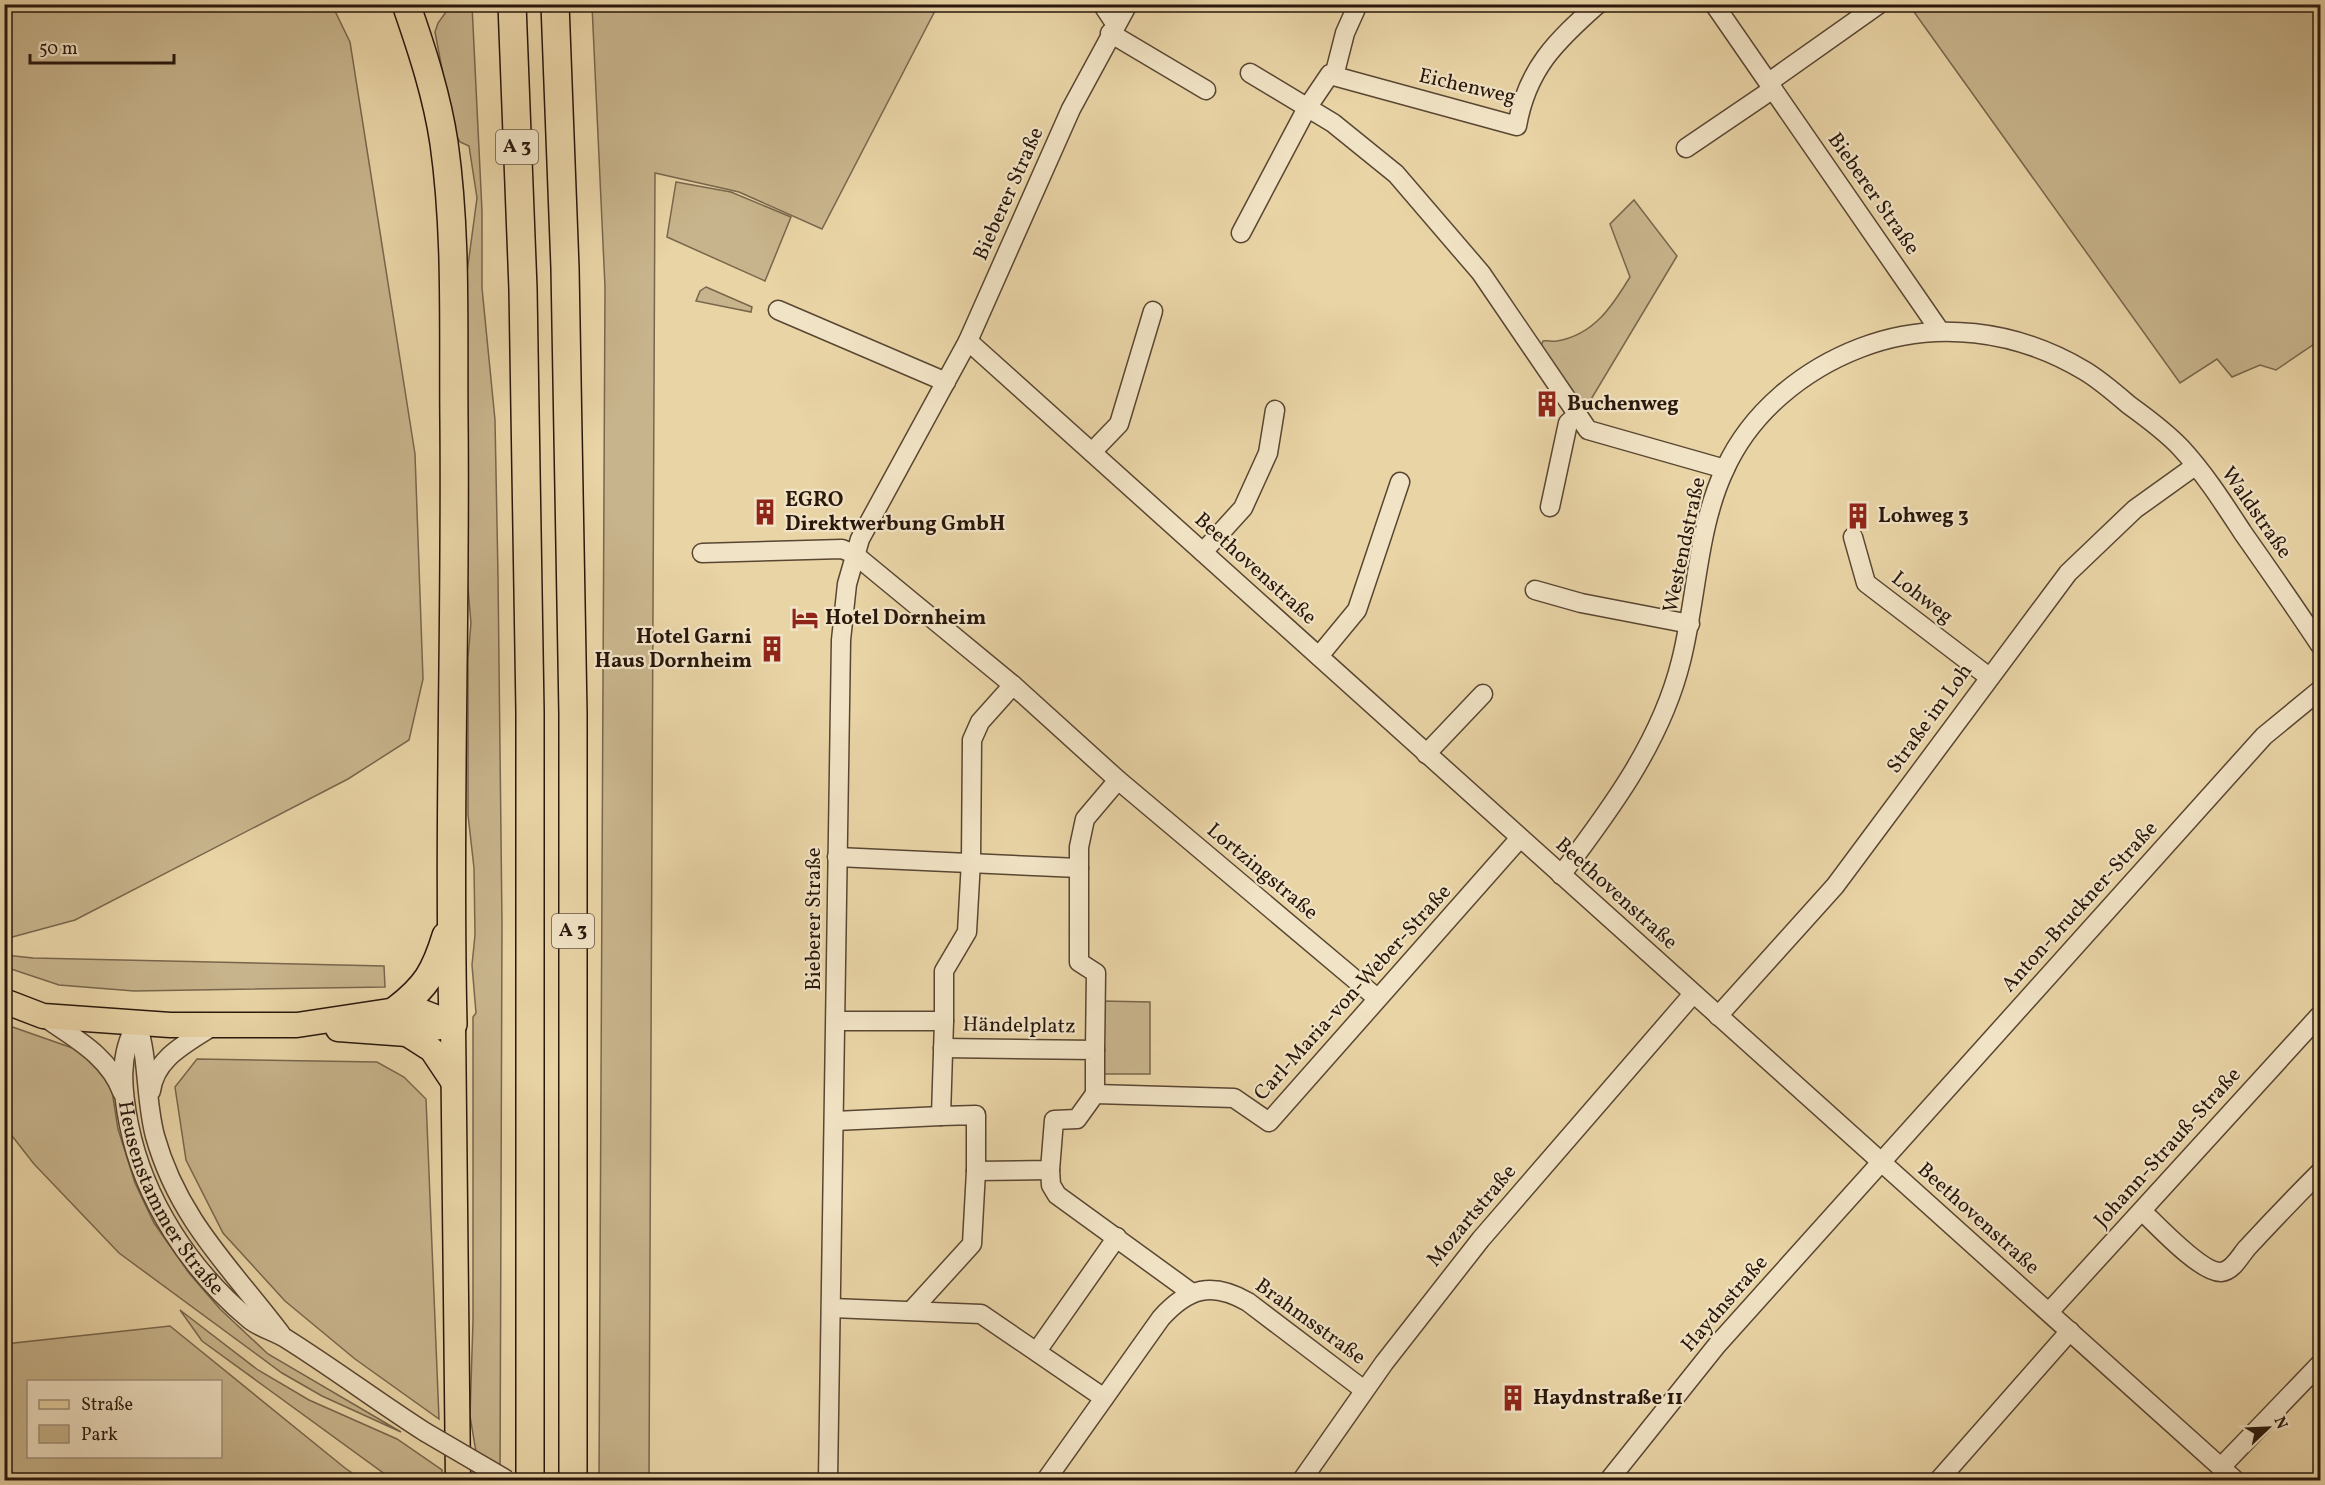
<svg xmlns="http://www.w3.org/2000/svg" width="2325" height="1485" font-family="Vollkorn,serif">
<style>
.green{fill:#c8b48c;stroke:#78664c;stroke-width:1.5;fill-rule:evenodd}
.lines{fill:none;stroke-linecap:round;stroke-linejoin:round}
.minor-casing{stroke:#594632;stroke-width:21}
.major-casing{stroke:#29170c;stroke-width:27}
.highway-casing{stroke:#29170c;stroke-width:30}
.minor{stroke:#f1e3c5;stroke-width:18}
.major{stroke:#e9d4a6;stroke-width:24}
.highway{stroke:#e9d4a6;stroke-width:27}
.minor-bridge-casing{stroke:#594632;stroke-width:21;stroke-linecap:butt}
.minor-bridge{stroke:#f1e3c5;stroke-width:18}
.labels{text-anchor:middle;dominant-baseline:central;stroke-width:4.5;stroke-linejoin:round;paint-order:stroke}
.shield{fill:#f1e3c5;stroke:#655444;stroke-width:1.5}
.shield-label{font-size:20px;font-weight:bold;fill:#29170c}
.street-label{font-size:21px;fill:#29170c;stroke:#f1e3c5}
.poi-label{font-size:21px;font-weight:bold;fill:#29170c;stroke:#f1e3c5;text-anchor:start}
</style>
<rect width="100%" height="100%" fill="#e9d4a6"/>
<filter id="stains"><feTurbulence type="fractalNoise" baseFrequency=".00333" numOctaves="4"/><feColorMatrix values="0 0 0 0 .2 0 0 0 0 .09 0 0 0 0 .02 0 0 0 .5 -.17"/></filter>
<radialGradient id="worn" r=".72"><stop offset=".6" stop-color="#630" stop-opacity="0"/><stop offset="1" stop-color="#630" stop-opacity=".3"/></radialGradient>
<g class="green">
<polygon points="5,4 332,5 350,42 415,454 423,679 409,740 348,779 75,920 5,939"/>
<polygon points="451,5 472,5 482,211 482,288 495,420 498,576 502,923 500,1480 476,1480 476,1452 470,1416 473,1321 473,1017 476,1013 472,965 475,935 474,868 468,815 468,658 471,623 467,577 466,280 477,198 469,146 460,142 454,132 435,32 438,23"/>
<polygon points="592,5 938,5 822,229 739,192 655,173 649,1480 599,1480 605,287"/>
<polygon points="1909,5 2320,5 2320,340 2276,370 2260,365 2232,377 2217,359 2180,383"/>
<polygon points="676,182 731,192 791,217 765,281 667,237"/>
<path d="M 1634,200 L 1677,256 L 1584,411 L 1541,346 L 1543,341 C 1548,340 1552,342 1557,341 C 1594,335 1613,305 1630,277 L 1610,224 Z"/>
<polygon points="706,287 752,307 751,312 696,301 700,291"/>
<polygon points="5,955 33,958 384,966 385,987 134,991 59,985 5,967"/>
<polygon points="1102,1001 1150,1002 1150,1074 1102,1074"/>
<polygon points="4,1024 81,1051 101,1069 112,1091 118,1129 135,1183 154,1223 189,1273 220,1309 268,1354 401,1432 322,1396 282,1373 119,1253 34,1164 5,1127"/>
<polygon points="197,1059 377,1062 404,1077 426,1099 439,1419 355,1359 285,1301 223,1233 186,1160 175,1087"/>
<polygon points="180,1310 258,1370 309,1400 397,1439 442,1470 442,1480 396,1480 389,1477 202,1341"/>
<path d="M 170,1326 L 345,1468 L 362,1480 L 17,1480 L 5,1460 L 5,1344 ZM 28,1382 L 220,1382 L 220,1456 L 28,1456 Z"/>
</g>
<g class="lines">
<g class="minor-casing">
<g id="minor">
<polyline points="1102,4 1116,25"/>
<polyline points="1714,4 1940,331"/>
<polyline points="1110,33 1206,90"/>
<polyline points="1250,73 1333,123 1396,174 1481,273 1588,430 1725,469"/>
<path d="M 1334,76 L 1517,126 C 1527,69 1556,41 1598,4"/>
<polyline points="1334,76 1345,33 1358,4"/>
<polyline points="1769,82 1878,5"/>
<polyline points="1686,148 1773,89"/>
<polyline points="1241,233 1307,108 1330,74 1334,76"/>
<polyline points="778,310 946,382"/>
<polyline points="968,341 2235,1480"/>
<polyline points="1092,452 1119,424 1153,311"/>
<polyline points="1550,507 1568,423 1577,415"/>
<polyline points="1853,537 1866,583 1989,677"/>
<polyline points="1203,552 1243,508 1268,453 1275,410"/>
<polyline points="702,553 842,549 854,554 1013,685 1118,780 1377,998"/>
<polyline points="1535,590 1581,603 1690,624"/>
<polyline points="1319,656 1357,610 1400,482"/>
<polyline points="1426,754 1483,694"/>
<polyline points="837,857 1079,868"/>
<path d="M 1561,875 C 1610,810 1661,742 1681,661 C 1697,598 1697,528 1725,469 C 1751,412 1803,370 1860,348 C 1934,319 2017,330 2085,371 C 2100,380 2115,393 2129,405 C 2147,418 2166,432 2181,448 C 2205,474 2224,504 2243,533 C 2269,570 2295,607 2320,645"/>
<polyline points="1718,1016 1835,886 2068,573 2135,509 2195,466"/>
<path d="M 44,1017 C 74,1038 109,1056 122,1092"/>
<polyline points="944,1021 944,971 967,932 971,861 972,740 980,722 1013,685"/>
<path id="s1" d="M 137,1023 C 118,1055 122,1090 129,1125 C 144,1200 190,1270 249,1319 C 259,1328 274,1331 285,1338 C 333,1368 378,1402 425,1432"/>
<path d="M 137,1023 C 149,1060 145,1098 155,1136 C 178,1219 231,1268 281,1334"/>
<polyline points="1095,1050 1096,973 1079,962 1079,847 1085,819 1118,780"/>
<path d="M 151,1091 C 155,1058 186,1044 211,1027"/>
<polyline points="1095,1094 1234,1098 1269,1122 1520,838"/>
<polyline points="941,1116 976,1115 976,1171 1050,1170 1054,1120 1077,1119 1095,1094 1095,1050 943,1048"/>
<polyline points="835,1121 941,1116 944,1021 836,1021"/>
<polyline points="1050,1170 1051,1185 1057,1195 1192,1293"/>
<path d="M 2142,1211 C 2156,1224 2201,1273 2221,1272 C 2233,1271 2240,1256 2247,1248 C 2271,1222 2295,1197 2320,1172"/>
<polyline points="832,1308 981,1314 1104,1398"/>
<polyline points="912,1310 972,1244 976,1171"/>
<polyline points="2049,1312 2320,1015"/>
<polyline points="1037,1351 1117,1237"/>
<polyline points="2221,1467 2320,1364"/>
<polyline points="828,1480 841,640 847,584 860,539 968,341 1071,109 1128,4"/>
<path d="M 1046,1480 L 1161,1318 C 1188,1288 1212,1281 1248,1302 L 1364,1390"/>
<polyline points="1302,1480 1384,1363 1481,1239 1693,994"/>
<polyline points="1609,1480 1717,1345 2228,776 2264,736 2320,690"/>
<polyline points="1939,1480 2070,1331"/>
</g>
</g>
<g class="major-casing">
<g id="major">
<polyline points="4,1001 43,1016 170,1025 297,1025 396,1010 420,1011 453,1024"/>
<polyline points="453,1024 458,1480"/>
<polyline points="338,1029 407,1034 453,1024"/>
<polyline points="407,1034 432,1050 452,1080"/>
</g>
</g>
<g class="highway-casing">
<g id="highway">
<path d="M 406,4 C 422,50 437,96 444,143 C 457,235 453,329 454,421 C 456,622 448,823 453,1024"/>
<polyline points="512,4 523,289 530,712 530,1480"/>
<polyline points="555,4 565,268 573,714 573,1480"/>
<path d="M 396,1010 C 426,987 435,972 446,936"/>
</g>
</g>
<use href="#minor" class="minor"/>
<use href="#major" class="major"/>
<use href="#highway" class="highway"/>
<g class="minor-bridge-casing">
<polyline id="minor-bridge" points="425,1432 507,1480"/>
</g>
<use href="#minor-bridge" class="minor-bridge"/>
</g>
<defs>
<g id="building-bare" transform="scale(2.07)"><path d="M-4-6H4V6H1V3H-1V6H-4ZM-2.5-4.3h1.7v1.8h-1.7ZM.8-4.3h1.7v1.8H.8ZM-2.5-1h1.7V.8h-1.7ZM.8-1h1.7V.8H.8Z" fill="#8f2418" stroke="#f1e3c5" stroke-width="2.5" paint-order="stroke"/></g>
<g id="hotel-bare" transform="scale(2.07)"><path d="M-6-4.5h1.5V1H6V5H4.5V3h-9V5H-6ZM-4 0a1.8 1.8 0 1 1 3.6 0ZM.5 0V-2.5h3Q6-2.5 6 0Z" fill="#8f2418" stroke="#f1e3c5" stroke-width="2.5" paint-order="stroke"/></g>
</defs>
<g fill-rule="evenodd">
<use href="#building-bare" x="1547" y="404"/>
<use href="#building-bare" x="765" y="512"/>
<use href="#building-bare" x="1858" y="516"/>
<use href="#hotel-bare" x="805" y="618"/>
<use href="#building-bare" x="772" y="649"/>
<use href="#building-bare" x="1513" y="1398"/>
</g>
<g class="labels">
<g class="shield">
<rect x="496" y="130" width="42" height="34" rx="4.5"/>
<rect x="552" y="914" width="42" height="34" rx="4.5"/>
</g>
<g class="shield-label">
<text x="517" y="147">A 3</text>
<text x="573" y="931">A 3</text>
</g>
<g class="street-label">
<text transform="translate(1467 87) rotate(13)">Eichenweg</text>
<text transform="translate(1009 194) rotate(-66)">Bieberer Straße</text>
<text transform="translate(1873 194) rotate(55)">Bieberer Straße</text>
<text transform="translate(2256 513) rotate(55)">Waldstraße</text>
<text transform="translate(1685 545) rotate(-78)">Westendstraße</text>
<text transform="translate(1255 569) rotate(42)">Beethovenstraße</text>
<text transform="translate(1922 598) rotate(38)">Lohweg</text>
<text transform="translate(1930 719) rotate(-54)">Straße im Loh</text>
<text transform="translate(1262 872) rotate(40)">Lortzingstraße</text>
<text transform="translate(1616 894) rotate(42)">Beethovenstraße</text>
<text transform="translate(2080 907) rotate(-48)">Anton-Bruckner-Straße</text>
<text transform="translate(814 919) rotate(-90)">Bieberer Straße</text>
<text transform="translate(1353 993) rotate(-48)">Carl-Maria-von-Weber-Straße</text>
<text transform="translate(1019 1026) rotate(1)">Händelplatz</text>
<text transform="translate(2168 1148) rotate(-48)">Johann-Strauß-Straße</text>
<text stroke="none"><textPath href="#s1" startOffset="189">Heusenstammer Straße</textPath></text>
<text transform="translate(1472 1216) rotate(-50)">Mozartstraße</text>
<text transform="translate(1978 1219) rotate(42)">Beethovenstraße</text>
<text transform="translate(1725 1304) rotate(-49)">Haydnstraße</text>
<text transform="translate(1310 1322) rotate(36)">Brahmsstraße</text>
</g>
<g class="poi-label">
<text x="1567" y="404">Buchenweg</text>
<text x="785" y="500">EGRO<tspan x="785" dy="24">Direktwerbung GmbH</tspan></text>
<text x="1878" y="516">Lohweg 3</text>
<text x="825" y="618">Hotel Dornheim</text>
<text x="752" y="637" text-anchor="end">Hotel Garni<tspan x="752" dy="24">Haus Dornheim</tspan></text>
<text x="1533" y="1398">Haydnstraße 11</text>
</g>
</g>
<rect width="2325" height="1485" fill="none" stroke="#e9d4a6" stroke-width="24"/>
<rect x="6" y="6" width="2313" height="1473" fill="none" stroke="#29170c" stroke-width="3"/>
<rect x="12" y="12" width="2301" height="1461" fill="none" stroke="#29170c" stroke-width="1.5"/>
<rect x="27" y="1380" width="195" height="78" fill="#f1e3c5" stroke="#a1917b" stroke-width="1.5"/>
<rect x="39" y="1400" width="30" height="9" fill="#e9d4a6" stroke="#a1917b" stroke-width="1.5"/>
<text x="81" y="1410" font-size="18" fill="#29170c">Straße</text>
<rect x="39" y="1425" width="30" height="18" fill="#c8b48c" stroke="#a1917b" stroke-width="1.5"/>
<text x="81" y="1440" font-size="18" fill="#29170c">Park</text>
<g transform="translate(2268 1428) rotate(67)" stroke="#f1e3c5" stroke-width="4.5" paint-order="stroke">
<path d="M0-4.5L10 22L0 15L-10 22Z" fill="#29170c"/>
<text y="-9" font-size="16" font-weight="bold" text-anchor="middle" fill="#29170c">N</text>
</g>
<path d="M30 54v9h144v-9" fill="none" stroke="#29170c" stroke-width="3"/>
<text x="39" y="54" font-size="18" fill="#29170c" stroke="#f1e3c5" stroke-width="4.5" paint-order="stroke">50 m</text>
<rect width="100%" height="100%" filter="url(#stains)"/>
<rect width="100%" height="100%" fill="url(#worn)"/>
</svg>
